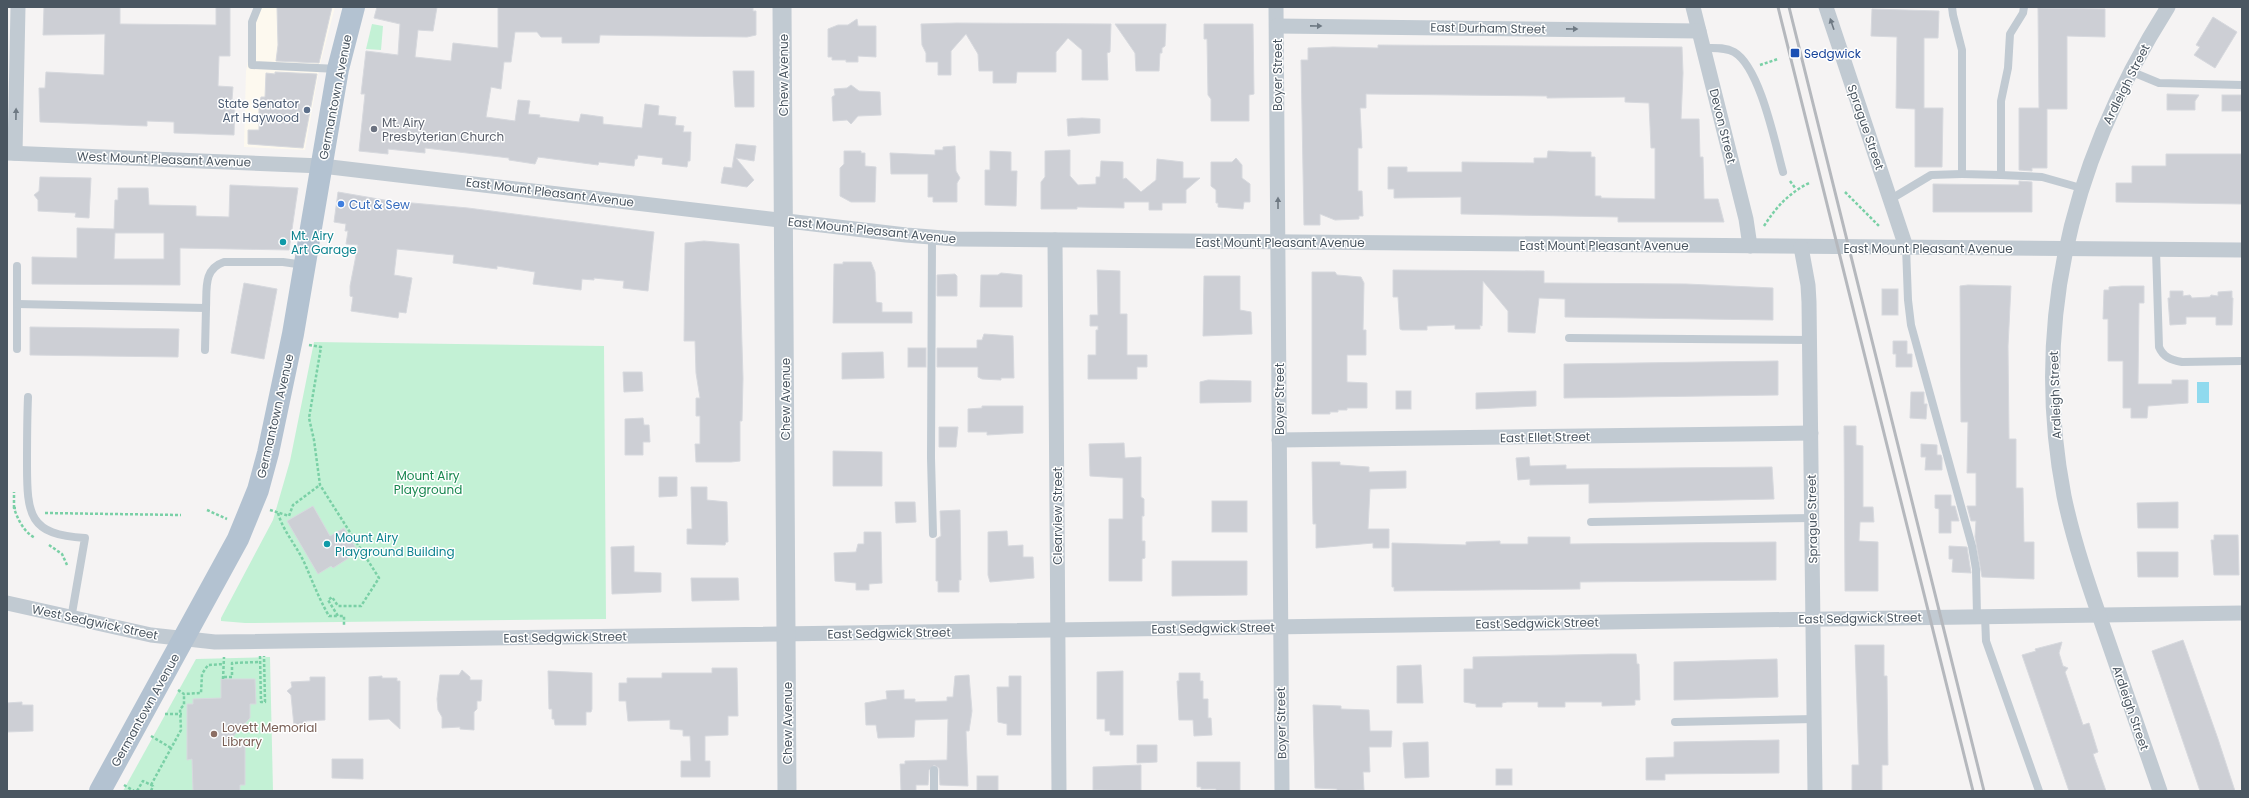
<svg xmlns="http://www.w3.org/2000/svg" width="2249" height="798" font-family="Poppins,sans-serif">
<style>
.commercial{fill:#fdf9ef}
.green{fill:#c3f1d5}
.water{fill:#90daee}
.building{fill:#cdcfd5;stroke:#d7d9de;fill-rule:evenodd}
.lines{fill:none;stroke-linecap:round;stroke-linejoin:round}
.path{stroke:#7ad0a6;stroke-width:2.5;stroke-dasharray:3 2;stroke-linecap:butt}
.service{stroke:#c1cad2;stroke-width:8}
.minor{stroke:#c1cad2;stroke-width:15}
.tertiary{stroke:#c1cad2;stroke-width:19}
.primary{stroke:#b3c2d1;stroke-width:22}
.rail{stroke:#b5b8bd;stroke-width:3}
.oneway{fill:#6e7983}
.transit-dot{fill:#1a4fb4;stroke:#fff;stroke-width:1.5}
.service-dot{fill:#5c6f8a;stroke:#fff;stroke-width:1.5}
.worship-dot{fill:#6b7280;stroke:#fff;stroke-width:1.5}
.shop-dot{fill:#3f7fe0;stroke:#fff;stroke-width:1.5}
.culture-dot{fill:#0f9aa8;stroke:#fff;stroke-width:1.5}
.education-dot{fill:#8d6e63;stroke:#fff;stroke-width:1.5}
.labels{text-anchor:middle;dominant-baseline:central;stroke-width:3;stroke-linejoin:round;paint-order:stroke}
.street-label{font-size:12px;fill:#4a5661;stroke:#fff}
.transit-label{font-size:12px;fill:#164399;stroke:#fff;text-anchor:start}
.service-label{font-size:12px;fill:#4e5e75;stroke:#fff;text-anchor:end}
.worship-label{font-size:12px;fill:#5b616d;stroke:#fff;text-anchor:start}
.shop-label{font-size:12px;fill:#366cbe;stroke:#fff;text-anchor:start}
.culture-label{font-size:12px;fill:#0d838f;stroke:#fff;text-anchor:start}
.park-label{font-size:12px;fill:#17864f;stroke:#fff}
.education-label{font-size:12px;fill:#785e54;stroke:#fff;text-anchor:start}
</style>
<rect width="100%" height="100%" fill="#f5f3f3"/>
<polygon class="commercial" points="259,7 335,7 320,65 305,150 244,147 246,71"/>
<g class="green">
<polygon points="372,24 383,26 381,50 366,49"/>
<polygon points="314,342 604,346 606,619 245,623 221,621 221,618 273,520 290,461"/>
<polygon points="270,657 273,791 123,791 196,659"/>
</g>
<rect class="water" x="2197" y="382" width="12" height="21"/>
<g class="building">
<polygon points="44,7 120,7 120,24 216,25 216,7 230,7 230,56 219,56 218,86 233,87 232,100 235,100 234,135 174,133 174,122 147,121 147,126 40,122 39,88 45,88 46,72 104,75 105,34 43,35"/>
<polygon points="277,7 332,7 319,63 276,61 278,45"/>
<polygon points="377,7 437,7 433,31 418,30 415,57 451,61 453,43 498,48 498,7 753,8 753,11 756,11 756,35 747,37 600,35 599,43 562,43 562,37 541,37 537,32 515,32 511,62 504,62 501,89 491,87 486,117 515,121 518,100 530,101 528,114 540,115 539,117 579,122 581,114 603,117 603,124 642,128 645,104 659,106 658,115 676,117 675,125 684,126 683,132 691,132 690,161 688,161 687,167 662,164 663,158 638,155 637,159 635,159 634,166 599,162 598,165 538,157 535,164 509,160 509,158 425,148 425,153 388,149 388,154 359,151 365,94 361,94 366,51 398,55 400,24 374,18"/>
<polygon points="2038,8 2105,9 2105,37 2067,36 2067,109 2047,109 2047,168 2032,168 2032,171 2019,170 2019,108 2039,108"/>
<polygon points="1872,9 1939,11 1938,38 1924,38 1924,108 1943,108 1942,167 1915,167 1915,109 1896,108 1897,37 1871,36"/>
<polygon points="2213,17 2237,32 2215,68 2194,55 2200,47 2196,45"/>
<polygon points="857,19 858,26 876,26 876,57 858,56 858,62 846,62 846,60 832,60 832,57 828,57 828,29 838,25 848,25"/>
<polygon points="957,23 1111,24 1110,52 1107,53 1108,80 1082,80 1082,50 1068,38 1056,52 1056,72 1017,72 1016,83 993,83 993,71 979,71 978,54 966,34 951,51 951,75 938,75 938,62 926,62 926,53 922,45 921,24"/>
<polygon points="1115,24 1166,24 1165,46 1162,48 1162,53 1160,53 1159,71 1136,71 1135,53"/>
<polygon points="1204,24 1253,24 1254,94 1249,95 1249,121 1211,121 1211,99 1208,95 1207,39 1204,39"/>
<polygon points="1378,45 1682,47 1683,73 1681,119 1699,119 1700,157 1703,157 1704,199 1718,199 1724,222 1618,222 1618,217 1461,214 1461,197 1394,198 1394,189 1388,189 1388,167 1407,167 1407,172 1462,172 1462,162 1534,163 1534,158 1547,158 1548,151 1570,152 1591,152 1591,157 1595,157 1595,196 1601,196 1601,198 1655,199 1655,148 1651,148 1649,103 1625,102 1625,97 1547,98 1547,96 1366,94 1366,108 1360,108 1362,148 1358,148 1358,191 1362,191 1363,216 1359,216 1359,219 1335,220 1320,214 1320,225 1304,225 1301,60 1308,60 1308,48 1333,47 1378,48"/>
<polygon points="733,71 754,71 754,107 735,107"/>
<polygon points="275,72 317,74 303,148 248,144 248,130 259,130 259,107 261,97 265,97 266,73 275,74"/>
<polygon points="851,85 859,91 880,92 881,115 858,116 851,124 847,120 833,121 832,97 835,95 834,89 847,88"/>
<polygon points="2167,94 2199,95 2195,101 2195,110 2167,110"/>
<rect x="2222" y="95" width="20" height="16"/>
<polygon points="1082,118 1100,119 1100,133 1068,136 1067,119"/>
<polygon points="736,144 756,146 754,161 736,158 754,180 747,187 721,183 724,167 732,168"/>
<polygon points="955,146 956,171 960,178 957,183 957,202 933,202 933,197 928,197 928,174 891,174 890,153 935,155 935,150 943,150 943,147"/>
<polygon points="1070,150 1070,176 1078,185 1096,184 1096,177 1100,177 1101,161 1123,162 1123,179 1126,178 1141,192 1156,180 1157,159 1183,162 1183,178 1200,178 1186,190 1186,203 1162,203 1162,210 1149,210 1149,202 1124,202 1124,208 1077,207 1077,209 1041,209 1041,182 1045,177 1045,151"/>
<polygon points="844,151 861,151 861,153 865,153 865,166 876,167 875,202 851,202 840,196 840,168 844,164"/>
<polygon points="990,151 1011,152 1011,171 1017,171 1016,206 985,205 985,170 990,170"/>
<polygon points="2166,154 2242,154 2242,204 2116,202 2116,183 2132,183 2132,166 2166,166"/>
<polygon points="1236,158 1242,165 1242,178 1250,184 1250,202 1244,202 1243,209 1218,207 1218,203 1216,203 1216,190 1211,186 1211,162 1232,162"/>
<polygon points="40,177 91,178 89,218 75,217 76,213 38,211 38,200 34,195 39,191"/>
<polygon points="2019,181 2032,182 2032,212 1933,212 1933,184 2019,185"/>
<path d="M 230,185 L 298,188 L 289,250 L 180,248 L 180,285 L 32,284 L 32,257 L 77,258 L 77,228 L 114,229 L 115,200 L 118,200 L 118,188 L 148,188 L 149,205 L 196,206 L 196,216 L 229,217 ZM 115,233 L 164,233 L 164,259 L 114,259 Z"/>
<polygon points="338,192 390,201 468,208 654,232 648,291 623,288 624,281 594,278 594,280 582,279 581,290 533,284 535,272 497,266 497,269 453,263 454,255 397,249 394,275 412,278 406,313 399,312 398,318 351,311 353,297 350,296 350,286 358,245 346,244 348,231 345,231 346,224 334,222"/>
<polygon points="704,241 739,244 743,378 742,421 740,421 740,461 731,462 696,462 695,444 700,444 700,416 696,416 696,398 700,398 696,373 695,341 684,341 685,243"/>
<polygon points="843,262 871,262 875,272 876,302 882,303 882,312 912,312 912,323 833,323 834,264 843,264"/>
<polygon points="1097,270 1120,271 1120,314 1127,314 1127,355 1147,355 1147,367 1137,367 1137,379 1088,379 1088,355 1096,355 1096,330 1098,330 1098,326 1090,326 1090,315 1098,315"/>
<polygon points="1393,270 1544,271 1544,283 1686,284 1773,288 1773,320 1565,317 1565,299 1539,298 1535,333 1508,332 1508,311 1483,281 1482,326 1480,325 1480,329 1455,329 1455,325 1427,326 1427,330 1402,330 1400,329 1398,297 1393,297"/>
<polygon points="1312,272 1335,272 1337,275 1361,277 1364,283 1363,330 1366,330 1366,355 1347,355 1347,382 1367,383 1367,408 1347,408 1347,410 1338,410 1338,412 1330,412 1330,414 1312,414"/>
<polygon points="1001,273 1022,275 1022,307 980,307 981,275 998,275"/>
<polygon points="955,274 957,276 957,296 937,296 937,275"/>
<polygon points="1204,276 1240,276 1240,310 1251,312 1252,334 1203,336"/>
<polygon points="244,283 277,289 264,359 231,353"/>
<polygon points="1968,285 2011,286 2008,346 2009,439 2016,439 2016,488 2023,488 2024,542 2034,542 2034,579 1982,577 1975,537 1976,521 1971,521 1967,506 1976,506 1976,473 1967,473 1968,422 1961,422 1960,286"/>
<polygon points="2122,286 2144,286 2144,303 2139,303 2138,384 2172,384 2172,380 2188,380 2188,403 2148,406 2147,418 2131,418 2131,408 2123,408 2123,361 2108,361 2108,319 2103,319 2104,290 2109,290 2109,287"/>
<rect x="1882" y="289" width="16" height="26"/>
<polygon points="2170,291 2183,291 2183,296 2190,295 2192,298 2210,297 2211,295 2218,296 2218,292 2232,291 2232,298 2233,298 2232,325 2216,325 2216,317 2186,317 2186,324 2170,325 2168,298 2170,298"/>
<polygon points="30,327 179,329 178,357 30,355"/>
<polygon points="984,334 1013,336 1014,378 1001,378 1001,380 982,379 978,377 978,367 937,367 937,348 977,348 977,340 982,340"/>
<polygon points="1893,341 1907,341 1907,354 1912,354 1912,367 1896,367 1896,354 1893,354"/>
<rect x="908" y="348" width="18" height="19"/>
<polygon points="883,352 884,378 842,379 842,353"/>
<polygon points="1778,361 1778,395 1564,398 1564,364"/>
<polygon points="623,372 642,372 643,391 624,392"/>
<polygon points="1208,380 1251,381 1251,402 1200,403 1200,382"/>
<rect x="1396" y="391" width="15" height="18"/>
<polygon points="1536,391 1536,406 1476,409 1476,393"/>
<polygon points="1911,392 1924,392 1924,404 1927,404 1926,419 1910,418"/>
<polygon points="982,406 1023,406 1023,433 987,435 987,432 968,432 968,409 982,408"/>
<polygon points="643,418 644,425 649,425 650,442 643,442 643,455 625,455 625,419"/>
<polygon points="1844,426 1856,426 1856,445 1863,446 1863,507 1873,507 1874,522 1860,522 1859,541 1878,542 1878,591 1845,591"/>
<polygon points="939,427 958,427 956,447 939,447"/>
<polygon points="1124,443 1125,458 1141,457 1141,497 1144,499 1144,516 1142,516 1142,541 1145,541 1145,558 1142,559 1142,581 1109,581 1109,519 1123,519 1123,478 1090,476 1089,444"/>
<polygon points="1921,444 1937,445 1937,455 1941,455 1942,458 1942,470 1925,470 1926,457 1921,457"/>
<polygon points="833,451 882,452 882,486 833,486"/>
<polygon points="1529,457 1530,466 1566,465 1566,469 1772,467 1774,499 1589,503 1589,484 1530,485 1530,479 1518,480 1516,458"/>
<polygon points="1312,462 1340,462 1340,465 1369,467 1369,472 1406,471 1406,488 1370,489 1368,529 1389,529 1389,548 1373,548 1373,543 1316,548 1316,524 1313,524"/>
<polygon points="659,477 677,477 677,496 659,497"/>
<polygon points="691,487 707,487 707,500 727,502 728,542 726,542 725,545 687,544 687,529 692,529"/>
<polygon points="1935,495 1951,495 1951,506 1955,506 1959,521 1951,521 1951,533 1939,533 1939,509 1935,508"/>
<rect x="1212" y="501" width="35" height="31"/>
<polygon points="895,502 915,502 916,522 896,523"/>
<polygon points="2178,502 2178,528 2138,528 2137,503"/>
<polygon points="313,506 330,536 344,528 358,552 333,568 331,566 318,574 287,521"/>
<polygon points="960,510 961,580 959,580 959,592 938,592 938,581 936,581 936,539 941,536 940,511"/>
<polygon points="1007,531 1008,546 1023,545 1023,557 1033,557 1034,578 990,582 988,575 988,532"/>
<polygon points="864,532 881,532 882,583 869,584 869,590 856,590 856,583 835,581 834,553 856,552 858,544 864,544"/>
<polygon points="2214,535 2238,535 2239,575 2214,575 2211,540 2214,540"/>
<polygon points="1528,537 1570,537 1570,544 1776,542 1776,580 1580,582 1580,589 1394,591 1394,587 1392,587 1392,543 1466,545 1466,542 1500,541 1500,544 1528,544"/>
<polygon points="634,546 634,572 661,573 661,592 612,594 611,547"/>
<polygon points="1949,546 1967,547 1971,573 1952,572 1953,559 1949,559"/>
<polygon points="2137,552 2178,552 2178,577 2138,577"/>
<polygon points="1172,561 1247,561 1247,595 1172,596"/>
<polygon points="691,578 738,578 739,600 692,601"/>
<polygon points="2183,640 2218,739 2235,791 2200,791 2190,762 2152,651"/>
<polygon points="2062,642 2059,653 2063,666 2068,668 2065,672 2083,725 2089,723 2098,752 2093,754 2106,791 2069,791 2022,655 2036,651 2035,649"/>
<polygon points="1855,645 1884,645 1884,676 1887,676 1888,765 1882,765 1882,791 1852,791 1852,765 1859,765"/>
<polygon points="1611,654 1636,654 1637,664 1639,664 1640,700 1635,700 1635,705 1602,706 1602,702 1565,702 1565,707 1538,707 1538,702 1507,702 1502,703 1502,707 1476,707 1476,704 1464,702 1464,669 1473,669 1473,657"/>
<polygon points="1777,659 1778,697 1674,700 1674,662"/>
<polygon points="1421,665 1423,703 1397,703 1397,666"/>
<polygon points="712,668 737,668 738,716 728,716 728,735 705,736 705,761 710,761 710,777 681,777 681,761 691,761 690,736 683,736 683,730 670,729 670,720 628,721 626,701 619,701 619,683 627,683 627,678 662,678 662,673 712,673"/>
<polygon points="462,670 470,677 470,680 482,680 481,701 477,701 477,709 474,712 474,730 460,729 460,727 442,728 442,717 438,710 437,699 440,675 459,675"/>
<polygon points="548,671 592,673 592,709 591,712 586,712 586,725 555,725 554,719 552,719 552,709 549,709"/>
<polygon points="1123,671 1123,735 1110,735 1110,731 1105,731 1105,719 1097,719 1097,672"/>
<polygon points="1179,673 1200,673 1200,681 1203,681 1203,699 1208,699 1208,718 1211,718 1212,735 1194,736 1193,720 1179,720 1177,681 1179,681"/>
<polygon points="969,675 972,711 969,731 966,731 968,786 940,785 939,768 934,765 929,770 928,785 916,785 916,791 901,791 900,764 905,764 905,761 947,760 948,719 915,720 914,737 878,738 876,725 866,725 865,703 887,699 886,691 904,690 904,699 915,699 915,702 947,701 947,697 953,697 955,676"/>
<polygon points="382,676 382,678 397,678 397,681 400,681 400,729 389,719 369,720 369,677"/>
<polygon points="1009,676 1021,676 1021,735 1007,735 1007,724 998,722 997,687 1009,687"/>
<polygon points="310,677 325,677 325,720 306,721 306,725 294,726 291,695 287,691 292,687 291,682 310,681"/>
<polygon points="221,679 255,679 256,704 250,704 250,718 227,743 245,743 245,785 240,785 240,791 193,791 192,759 187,760 187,704 193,704 193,699 221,698"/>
<polygon points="22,702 22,705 33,705 33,731 7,732 7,703"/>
<polygon points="1313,705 1341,706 1341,709 1369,710 1370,731 1392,731 1391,747 1369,747 1370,772 1363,772 1364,790 1337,791 1337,789 1315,788"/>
<polygon points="1779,740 1779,773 1665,774 1665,780 1646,780 1646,758 1674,757 1674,742"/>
<polygon points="1428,742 1429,777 1405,778 1403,743"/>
<polygon points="1137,745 1157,745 1157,762 1137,763"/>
<polygon points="332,759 363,759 363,779 332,778"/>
<polygon points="1197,762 1240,762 1240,791 1216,791 1216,789 1201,789 1201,787 1197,787"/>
<polygon points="1141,765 1141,791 1093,790 1093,767"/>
<rect x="1496" y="769" width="16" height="16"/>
<rect x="977" y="776" width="21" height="15"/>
</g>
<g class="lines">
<g class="path">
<polyline points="1760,65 1778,59"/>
<polyline points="1790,181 1796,189"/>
<polyline points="1845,192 1879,226"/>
<path d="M 1764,226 C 1776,207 1789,193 1809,183"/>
<polyline points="309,345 321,347 309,418 314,440 320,485 379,578 361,606 338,606 332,597 328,600 338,616 344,616 344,625"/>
<polyline points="14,508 14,492"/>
<path d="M 16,508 L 14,508 C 18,520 24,532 35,538"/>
<polyline points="207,510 227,519"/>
<polyline points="270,510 289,516 293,505 320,485"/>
<polyline points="45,513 181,515"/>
<path d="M 278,513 C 283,531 296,545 304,562 C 313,582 318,597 329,616 L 338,616"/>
<polyline points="49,545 62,554 67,565"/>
<polyline points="260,656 261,702 265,702 264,656"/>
<polyline points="224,677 232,677 232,663 260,662"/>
<polyline points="223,679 224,657"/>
<polyline points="178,690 184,694 201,693 202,674 208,665 224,664"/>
<polyline points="165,714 182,714"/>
<polyline points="151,736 171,748"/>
<polyline points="124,785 134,791"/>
<polyline points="151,785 181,730 180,709 184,705 184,694"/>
<polyline points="137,791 143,781 153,786 151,791"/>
</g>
<g class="service">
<polyline points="258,7 252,22 252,65 338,69"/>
<polyline points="1952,7 1953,15 1962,50 1962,174 2001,175 2001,101 2008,68 2010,34 2023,13 2024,7"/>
<path d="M 1704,48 C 1714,48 1725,47 1734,52 C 1760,67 1775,143 1783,172"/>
<polyline points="2130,71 2159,83 2242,85"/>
<polyline points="2001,175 2042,177 2081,188"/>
<polyline points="1891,199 1931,175 1962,174"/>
<polyline points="932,238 931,458 933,534"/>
<polyline points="1906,247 1908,300 1911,325 1972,546 1976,569 1977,616"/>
<path d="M 2156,250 L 2159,347 C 2163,357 2171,360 2182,362 L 2242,361"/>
<polyline points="17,266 17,349"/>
<path d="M 17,304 L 206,308 C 207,289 203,269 224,262 L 283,262 L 304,265"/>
<polyline points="1569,338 1810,340"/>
<polyline points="205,350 206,308"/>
<path d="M 28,397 C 27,420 27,442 27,464 C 27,515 29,535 85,538 L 71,619"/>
<polyline points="1591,522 1812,518"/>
<polyline points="1985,616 1986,641 2039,791"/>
<polyline points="1675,722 1814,719"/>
<polyline points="934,770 934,791"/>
</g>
<g class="minor">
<polyline points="1276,7 1282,791"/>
<polyline points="1693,7 1746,219 1750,246"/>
<polyline points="1826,7 1906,247"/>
<polyline points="1277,26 1699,31"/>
<polyline points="7,153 322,166 906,235 956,239 2242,250"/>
<polyline points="15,153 18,7"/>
<polyline points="1055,240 1059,791"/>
<polyline points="1801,247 1808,285 1809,302 1815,791"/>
<polyline points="1279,440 1811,433"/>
<polyline points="7,603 151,635 215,642 2242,613"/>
<path d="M 2160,791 C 2142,740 2125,689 2107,638 C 2091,592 2074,544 2064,496 C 2030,319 2073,157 2168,7"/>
</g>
<polyline class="tertiary" points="782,7 787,791"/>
<polyline class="primary" points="100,791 238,539 258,490 268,453 293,334 338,69 354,7"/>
<g class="rail">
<polyline points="1778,7 1973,791"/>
<polyline points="1789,7 1984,791"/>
</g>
</g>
<defs><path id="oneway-solid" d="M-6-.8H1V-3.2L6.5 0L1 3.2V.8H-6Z"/></defs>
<g class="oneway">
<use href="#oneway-solid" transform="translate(1832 24) rotate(-109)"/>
<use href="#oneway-solid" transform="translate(1316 26) rotate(1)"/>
<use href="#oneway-solid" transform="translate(1572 29) rotate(1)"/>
<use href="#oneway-solid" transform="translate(16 114) rotate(-89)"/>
<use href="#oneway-solid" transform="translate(1278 203) rotate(-90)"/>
</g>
<rect class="transit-dot" x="1790" y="48" width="10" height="10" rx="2"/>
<circle class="service-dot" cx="307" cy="110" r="4"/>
<circle class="worship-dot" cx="374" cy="129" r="4"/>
<circle class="shop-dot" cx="341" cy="204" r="4"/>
<g class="culture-dot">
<circle cx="283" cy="242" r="4"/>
<circle cx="327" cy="544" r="4"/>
</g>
<circle class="education-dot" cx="214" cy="734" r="4"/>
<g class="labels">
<g class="street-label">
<text transform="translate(1488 28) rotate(1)">East Durham Street</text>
<text transform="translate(783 75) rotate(-90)">Chew Avenue</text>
<text transform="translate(1277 75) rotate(-90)">Boyer Street</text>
<text transform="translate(2126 84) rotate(-63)">Ardleigh Street</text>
<text transform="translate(335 97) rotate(-79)">Germantown Avenue</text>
<text transform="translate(1723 126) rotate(76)">Devon Street</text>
<text transform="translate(1866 127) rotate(71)">Sprague Street</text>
<text transform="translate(164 159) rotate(2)">West Mount Pleasant Avenue</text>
<text transform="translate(550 192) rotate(7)">East Mount Pleasant Avenue</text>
<text transform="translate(872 230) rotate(6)">East Mount Pleasant Avenue</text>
<text x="1280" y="242">East Mount Pleasant Avenue</text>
<text x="1604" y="245">East Mount Pleasant Avenue</text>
<text x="1928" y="248">East Mount Pleasant Avenue</text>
<text transform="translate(2055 395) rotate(-92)">Ardleigh Street</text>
<text transform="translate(785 399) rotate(-90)">Chew Avenue</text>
<text transform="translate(1279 399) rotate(-90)">Boyer Street</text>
<text transform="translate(275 416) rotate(-77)">Germantown Avenue</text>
<text transform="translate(1545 437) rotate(-1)">East Ellet Street</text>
<text transform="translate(1057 516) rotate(-90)">Clearview Street</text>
<text transform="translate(1812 519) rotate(-91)">Sprague Street</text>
<text transform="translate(1860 618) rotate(-1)">East Sedgwick Street</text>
<text transform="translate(95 622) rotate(12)">West Sedgwick Street</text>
<text transform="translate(1537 623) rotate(-1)">East Sedgwick Street</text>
<text transform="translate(1213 628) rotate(-1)">East Sedgwick Street</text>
<text transform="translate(889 633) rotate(-1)">East Sedgwick Street</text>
<text transform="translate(565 637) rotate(-1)">East Sedgwick Street</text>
<text transform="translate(2131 708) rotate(71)">Ardleigh Street</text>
<text transform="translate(145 710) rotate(-61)">Germantown Avenue</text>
<text transform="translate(787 723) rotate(-90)">Chew Avenue</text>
<text transform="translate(1281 723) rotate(-91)">Boyer Street</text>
</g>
<g class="transit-label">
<text x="1804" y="53">Sedgwick</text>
</g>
<g class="service-label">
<text x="299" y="103">State Senator<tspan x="299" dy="14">Art Haywood</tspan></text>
</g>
<g class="worship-label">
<text x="382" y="122">Mt. Airy<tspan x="382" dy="14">Presbyterian Church</tspan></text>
</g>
<g class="shop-label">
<text x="349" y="204">Cut &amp; Sew</text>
</g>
<g class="culture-label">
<text x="291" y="235">Mt. Airy<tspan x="291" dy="14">Art Garage</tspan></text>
<text x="335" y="537">Mount Airy<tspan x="335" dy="14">Playground Building</tspan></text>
</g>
<g class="park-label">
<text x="428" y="475">Mount Airy<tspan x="428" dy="14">Playground</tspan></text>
</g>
<g class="education-label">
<text x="222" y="727">Lovett Memorial<tspan x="222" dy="14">Library</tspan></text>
</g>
</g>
<rect width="2249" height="798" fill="none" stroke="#4a5661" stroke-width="16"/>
</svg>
